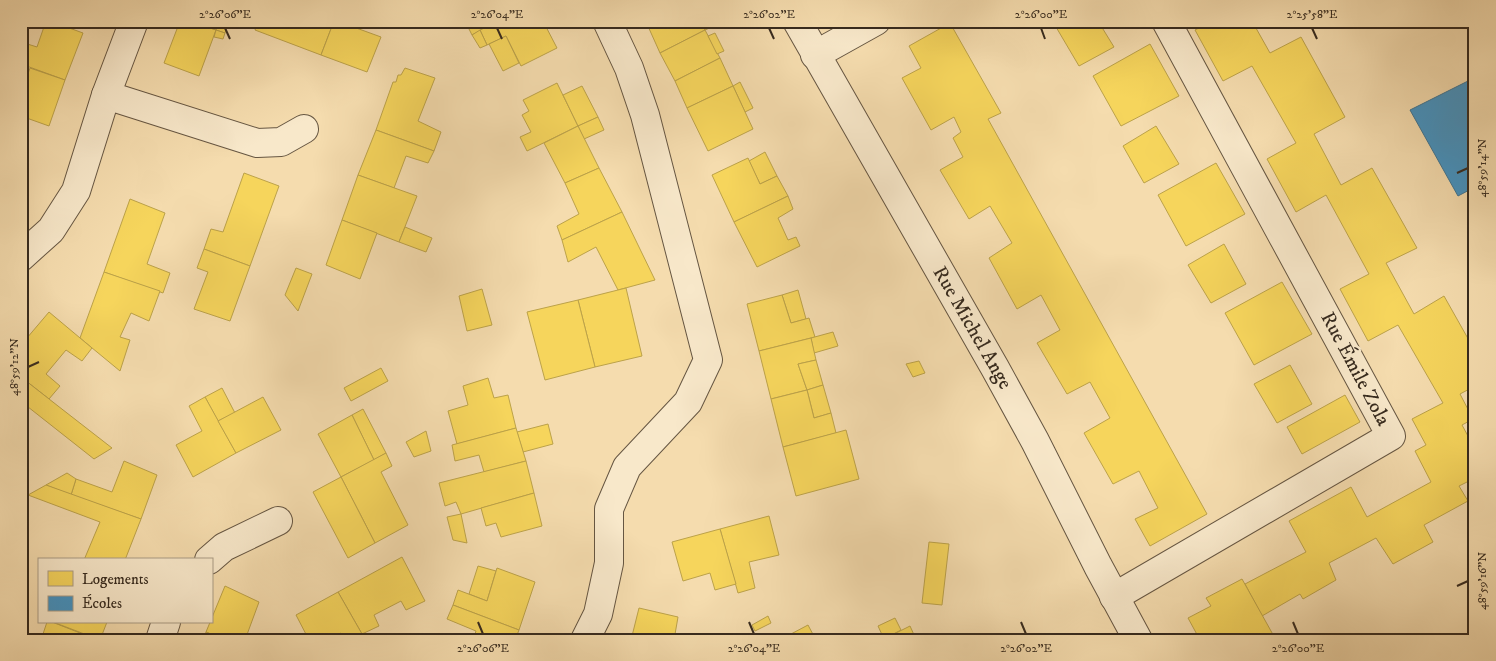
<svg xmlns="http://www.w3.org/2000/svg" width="1496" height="661" font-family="'IM FELL DW Pica',serif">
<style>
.homes{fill:#f6d55c;stroke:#bca249}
.schools{fill:#4393c3;stroke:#3f7492}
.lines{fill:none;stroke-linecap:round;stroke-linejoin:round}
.minor-casing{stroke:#665642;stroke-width:30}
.minor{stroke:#f8e8ca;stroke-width:28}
.ticks{fill:none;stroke:#362a1e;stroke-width:2}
.labels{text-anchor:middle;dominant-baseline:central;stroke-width:5;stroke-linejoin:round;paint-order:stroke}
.street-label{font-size:20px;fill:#362a1e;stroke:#f8e8ca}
.neatline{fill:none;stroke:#362a1e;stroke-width:2}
.ticks-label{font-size:12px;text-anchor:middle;fill:#362a1e}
</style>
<rect width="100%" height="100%" fill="#f5dcae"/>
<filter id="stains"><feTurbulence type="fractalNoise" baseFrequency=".004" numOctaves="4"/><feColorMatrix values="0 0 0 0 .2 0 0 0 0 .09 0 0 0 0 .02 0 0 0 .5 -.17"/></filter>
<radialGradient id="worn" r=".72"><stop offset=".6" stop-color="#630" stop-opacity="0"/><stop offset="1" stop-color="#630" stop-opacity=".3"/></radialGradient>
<g class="homes">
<polygon points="46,21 50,21 83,33 65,80 21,64 21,42 37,47"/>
<polygon points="180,21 191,21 216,30 199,76 164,63"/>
<polygon points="191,21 219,21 216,30"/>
<polygon points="219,21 229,21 225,33 216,30"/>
<polygon points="258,21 334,21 321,55 255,30"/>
<polygon points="334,21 350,21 348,25 381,37 367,72 321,55"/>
<polygon points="465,21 499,21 472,35"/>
<polygon points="499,21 543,21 557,48 521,66 506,36 487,45 480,30"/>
<polygon points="653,21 700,21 705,30 660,53 647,24"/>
<polygon points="700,21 712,21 714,26 705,30"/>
<polygon points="1062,21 1098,21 1114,47 1079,66 1056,27 1063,23"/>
<polygon points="1212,21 1252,21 1270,53 1301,37 1345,117 1314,134 1341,185 1372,168 1417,248 1386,263 1414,314 1444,296 1475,351 1475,386 1460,394 1473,419 1462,425 1475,449 1475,478 1459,486 1468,501 1424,525 1433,542 1393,564 1376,538 1329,563 1336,580 1303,599 1300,594 1262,616 1245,584 1306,552 1289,521 1351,487 1367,517 1431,482 1415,451 1426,445 1412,419 1443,403 1398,325 1368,341 1340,289 1369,274 1326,195 1296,212 1267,159 1296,143 1252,66 1223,81 1195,30"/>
<polygon points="950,23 1001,113 988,119 1207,514 1150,546 1135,519 1158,508 1139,471 1113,484 1084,433 1110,418 1090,382 1067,394 1037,343 1060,330 1041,295 1017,309 989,258 1012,243 990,206 969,219 940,170 963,157 953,138 961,132 954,117 931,130 902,78 921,68 909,46"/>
<polygon points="216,30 225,33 223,39 214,37"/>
<polygon points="480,30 487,45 480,48 472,35"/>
<polygon points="705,30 720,58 675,81 660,53"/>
<polygon points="715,33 724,51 717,54 708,36"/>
<polygon points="506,36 519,63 503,71 489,44"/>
<polygon points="1150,44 1179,96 1121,126 1093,76"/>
<polygon points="720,58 733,86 687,108 675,81"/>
<polygon points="30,68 65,80 49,126 21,116 21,93"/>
<polygon points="405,68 435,78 418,121 441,132 434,151 376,130 393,82 396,82 398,75 401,75"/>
<polygon points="740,82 753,108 745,112 733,86"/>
<polygon points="557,83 578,126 527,151 520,137 531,132 522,115 529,111 523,100"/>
<polygon points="582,86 598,117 578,126 563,95"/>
<polygon points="733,86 753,129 708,151 687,108"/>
<polygon points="598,117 604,130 584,139 578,126"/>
<polygon points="578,126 599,168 565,183 544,143"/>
<polygon points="1156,126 1179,164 1144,183 1123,146"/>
<polygon points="376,130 434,151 428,163 406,156 394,188 358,175"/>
<polygon points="765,152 777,176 760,184 749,161"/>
<polygon points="748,158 760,184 777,176 788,196 734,222 712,175"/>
<polygon points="1216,163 1245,214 1186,246 1158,195"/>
<polygon points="599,168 622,212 562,240 557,226 579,214 565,183"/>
<polygon points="244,173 279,186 250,266 204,249 211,229 223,232"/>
<polygon points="358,175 417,196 399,242 342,220"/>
<polygon points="788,196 793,209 778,218 788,240 796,237 800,246 757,267 734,222"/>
<polygon points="130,199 165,213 147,264 170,273 163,293 104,272"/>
<polygon points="622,212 655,280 618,290 596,247 568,262 562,240"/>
<polygon points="342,220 377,233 360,279 326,265"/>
<polygon points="405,227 432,238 426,252 399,242"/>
<polygon points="1224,244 1246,284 1211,303 1188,265"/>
<polygon points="204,249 250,266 230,321 194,309 208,272 197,268"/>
<polygon points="296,268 312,274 298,311 285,295"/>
<polygon points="104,272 160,291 149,321 131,313 120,337 130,340 120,371 80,338"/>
<polygon points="1282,282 1312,334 1254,365 1225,313"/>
<polygon points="626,288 642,356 595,367 578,300"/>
<polygon points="482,289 492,325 467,331 459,296"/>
<polygon points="798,290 806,319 791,323 782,295"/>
<polygon points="782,295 791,323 809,318 815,337 759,351 747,304"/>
<polygon points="578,300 595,367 545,380 527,312"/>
<polygon points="49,312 92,348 82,361 66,350 46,374 60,386 49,399 21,377 21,345"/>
<polygon points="833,332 838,346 814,353 811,338"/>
<polygon points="811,338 816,360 798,364 807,390 771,399 759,351"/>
<polygon points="816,360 823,385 807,390 798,364"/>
<polygon points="919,361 925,373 913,377 906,364"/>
<polygon points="1290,365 1312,404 1277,423 1254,384"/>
<polygon points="381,368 388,381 351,401 344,388"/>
<polygon points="21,377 58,406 112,448 94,459 23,403 21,405"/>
<polygon points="488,378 494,398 508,395 516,428 457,444 448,411 468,405 463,386"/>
<polygon points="823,385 831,413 814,418 807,390"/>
<polygon points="222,388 235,413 218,421 205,397"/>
<polygon points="807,390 814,418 831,413 836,433 783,447 771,399"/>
<polygon points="1345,395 1360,422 1302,454 1287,427"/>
<polygon points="205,397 236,453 193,477 176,445 202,431 189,406"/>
<polygon points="263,397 281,430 236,453 218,421"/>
<polygon points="363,409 386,453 374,460 352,415"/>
<polygon points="352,415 374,460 341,477 318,434"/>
<polygon points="548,424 553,444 523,452 517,432"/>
<polygon points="516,428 526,461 484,472 479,455 455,461 452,445"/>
<polygon points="846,430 859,479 796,496 783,447"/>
<polygon points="426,431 431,451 414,457 406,442"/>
<polygon points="386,453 392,466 381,472 408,525 375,543 341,477"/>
<polygon points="124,461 157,475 141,519 71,495 76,479 112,492"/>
<polygon points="526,461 534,493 461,514 456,502 445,506 439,483"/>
<polygon points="67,473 76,479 71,495 46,485"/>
<polygon points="341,477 375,543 348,558 313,492"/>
<polygon points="46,485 141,519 125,560 84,560 100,522 28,495"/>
<polygon points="534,493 542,526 501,537 496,523 486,526 481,508"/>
<polygon points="461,514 467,543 453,540 447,517"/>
<polygon points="769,516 779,555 749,562 755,588 738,593 720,529"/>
<polygon points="720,529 736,584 715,590 710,573 683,581 672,542"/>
<polygon points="929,542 949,544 942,605 922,603"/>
<polygon points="402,557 425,601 406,610 401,601 374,615 379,626 362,634 338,592"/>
<polygon points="478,566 496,571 487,601 469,594"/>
<polygon points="497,568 535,582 519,630 453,605 458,590 487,601"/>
<polygon points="1242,579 1276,640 1200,640 1188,618 1211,606 1206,598"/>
<polygon points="225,586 259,602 245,640 225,640 206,632"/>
<polygon points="338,592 362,634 352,640 345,640 341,633 327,640 309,640 296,615"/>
<polygon points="453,605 519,630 515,640 473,640 476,631 447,619"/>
<polygon points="639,608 678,617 674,640 631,640"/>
<polygon points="768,616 771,623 755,631 752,625"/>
<polygon points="895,618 901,630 884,639 878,626"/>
<polygon points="47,622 52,622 98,640 58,640 43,634"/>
<polygon points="53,622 107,622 100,640"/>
<polygon points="808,625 816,640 794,640 791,634"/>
<polygon points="910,626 915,637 909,640 882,640"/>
<polygon points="206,632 225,640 203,640"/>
</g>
<polygon class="schools" points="1474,78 1475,187 1458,196 1410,110"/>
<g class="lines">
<g class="minor-casing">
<g id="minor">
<polyline points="797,21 995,368 1035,441 1098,566 1138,640"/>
<polyline points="815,55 876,21"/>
<polyline points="106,95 257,143 281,142 304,129"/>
<polyline points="21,257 51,230 76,191 106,95 134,21"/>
<polyline points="209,560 224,547 278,521"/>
<polyline points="1114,597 1391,436 1166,21"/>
<polyline points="160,640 166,622"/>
<polyline points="585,640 598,614 609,563 609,509 627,467 688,402 708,360 645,115 629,68 607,21"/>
</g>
</g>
<use href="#minor" class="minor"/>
</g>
<path class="ticks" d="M 225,28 L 230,39M 497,28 L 502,39M 769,28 L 774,39M 1041,28 L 1045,39M 1312,28 L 1317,39M 1457,173 L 1468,168M 28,367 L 39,362M 1457,586 L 1468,581M 478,622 L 483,634M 749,622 L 754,634M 1021,622 L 1026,634M 1293,622 L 1298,634"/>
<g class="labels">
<g class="street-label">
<text transform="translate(972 328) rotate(60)">Rue Michel Ange</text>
<text transform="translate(1355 369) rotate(62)">Rue Émile Zola</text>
</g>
</g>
<rect width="1496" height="661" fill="none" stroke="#f5dcae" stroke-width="55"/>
<rect x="38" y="558" width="175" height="65" fill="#f8e8ca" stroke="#aa9c85"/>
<rect x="48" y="571" width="25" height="15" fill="#f6d55c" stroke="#aa9c85"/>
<text x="82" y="584" font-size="15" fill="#362a1e">Logements</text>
<rect x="48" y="596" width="25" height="15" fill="#4393c3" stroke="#aa9c85"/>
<text x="82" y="608" font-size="15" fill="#362a1e">Écoles</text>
<rect x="28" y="28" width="1440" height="606" class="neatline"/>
<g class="ticks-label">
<text x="225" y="18">2°26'06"E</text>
<text x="497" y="18">2°26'04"E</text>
<text x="769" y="18">2°26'02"E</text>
<text x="1041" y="18">2°26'00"E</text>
<text x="1312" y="18">2°25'58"E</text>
<text transform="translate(1482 168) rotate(-90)" y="4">48°59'14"N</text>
<text transform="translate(14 367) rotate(-90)" y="4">48°59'12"N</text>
<text transform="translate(1482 581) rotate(-90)" y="4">48°59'16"N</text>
<text x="483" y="652">2°26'06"E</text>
<text x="754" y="652">2°26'04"E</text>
<text x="1026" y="652">2°26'02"E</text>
<text x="1298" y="652">2°26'00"E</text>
</g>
<rect width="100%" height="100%" filter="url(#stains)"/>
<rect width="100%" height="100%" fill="url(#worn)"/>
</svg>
